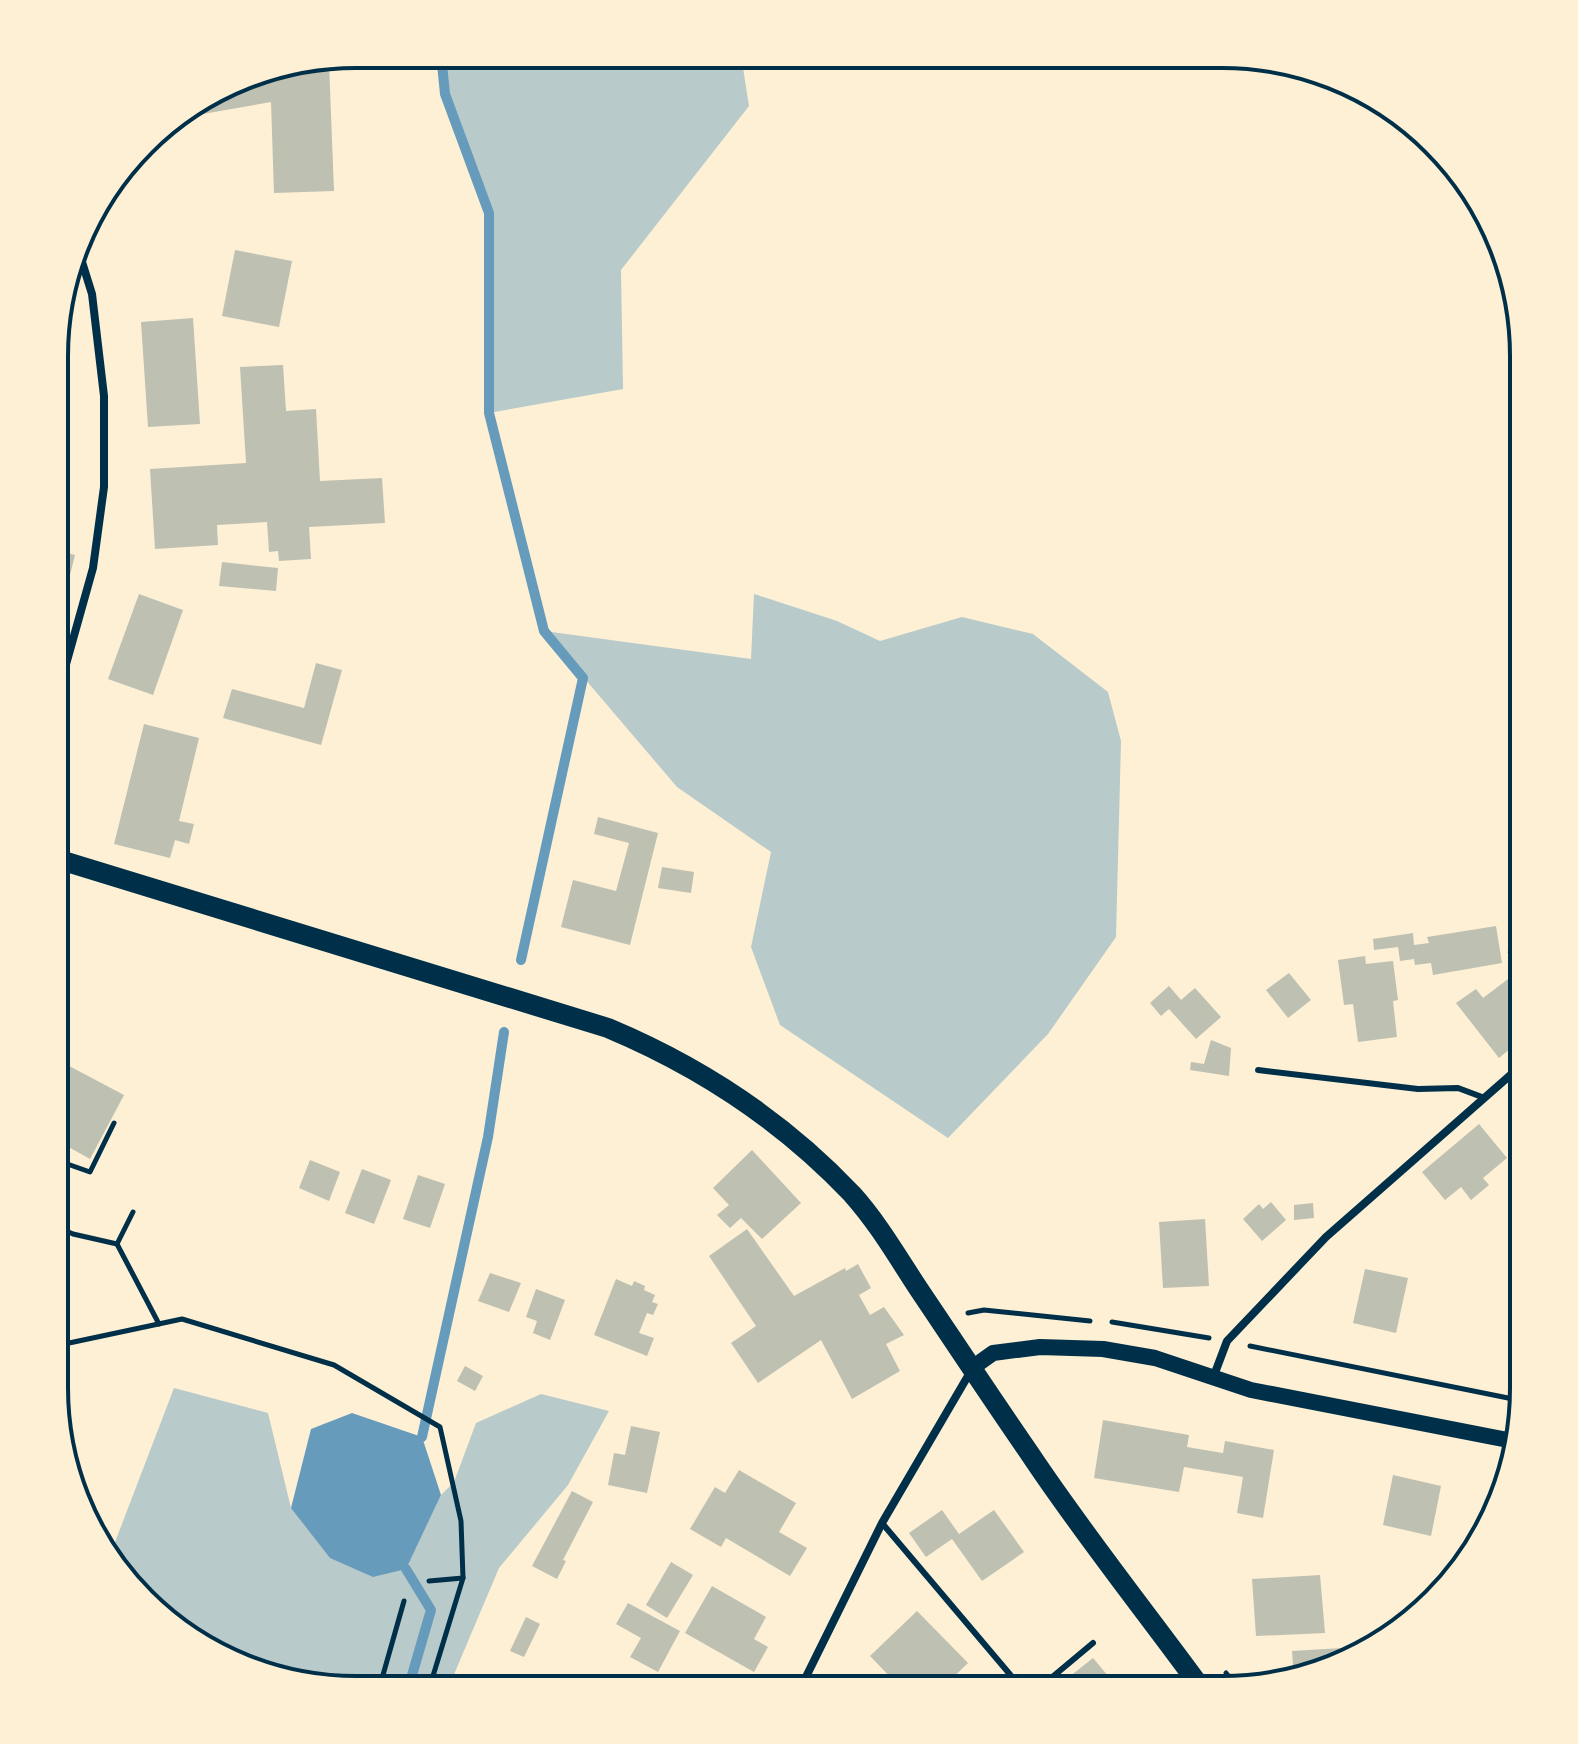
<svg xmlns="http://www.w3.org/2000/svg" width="1578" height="1744" font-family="'Exo 2',sans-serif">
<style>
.green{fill:#b9caca}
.water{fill:#669bbc}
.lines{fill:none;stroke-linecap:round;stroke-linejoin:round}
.stream{stroke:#669bbc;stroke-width:10}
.building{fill:#bec0b2}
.path{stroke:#003049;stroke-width:5}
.service{stroke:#003049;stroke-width:6}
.minor{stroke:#003049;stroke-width:8}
.secondary{stroke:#003049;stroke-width:16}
.primary{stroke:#003049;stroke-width:20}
.rim{fill:none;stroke:#003049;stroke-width:4}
</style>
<rect width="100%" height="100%" fill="#fdf0d5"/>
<g class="green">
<polygon points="441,54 741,55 749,106 621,270 623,389 489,413 489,213 445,94"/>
<polygon points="754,594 837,621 880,641 962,617 1033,634 1108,692 1121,741 1116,937 1048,1034 948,1138 780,1025 751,947 771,852 677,787 544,631 751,659"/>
<polygon points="174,1388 268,1413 291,1508 406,1568 441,1495 454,1482 476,1423 541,1394 609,1411 568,1485 499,1568 455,1672 450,1689 337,1689 206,1650 111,1561 112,1550"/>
</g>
<polygon class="water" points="352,1413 422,1437 441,1495 406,1569 373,1577 330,1558 291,1508 311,1429"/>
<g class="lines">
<g class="stream">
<polyline points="441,54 445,94 489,213 489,413 544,631 583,678 521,960"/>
<polyline points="422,1437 488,1137 504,1032"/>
<polyline points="406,1569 431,1610 408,1689"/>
</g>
</g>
<g class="building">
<polygon points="329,63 334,191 274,193 271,102 174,119 259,70 297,64"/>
<polygon points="235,250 292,261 279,327 222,316"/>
<polygon points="193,318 200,424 148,427 141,322"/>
<polygon points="283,365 286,411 316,409 320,481 382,478 385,523 309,527 311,559 279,561 278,551 269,552 267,522 217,525 218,545 155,549 150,469 246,463 240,367"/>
<polygon points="59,551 75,555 67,587 58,585"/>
<polygon points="222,562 278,568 276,591 219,586"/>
<polygon points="139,594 183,610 153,695 108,679"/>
<polygon points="316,663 342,670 321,745 223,718 232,689 304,708"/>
<polygon points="144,724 199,738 179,821 194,824 189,844 175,840 170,858 114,844"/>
<polygon points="598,817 658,833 630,945 561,927 573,880 616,891 629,843 594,834"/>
<polygon points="662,867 694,872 691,893 658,888"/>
<polygon points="1496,926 1502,963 1433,975 1431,963 1415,965 1414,959 1400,961 1398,947 1374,950 1373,939 1413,933 1414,945 1429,943 1427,937"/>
<polygon points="1523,939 1523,1038 1499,1058 1456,1003 1476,989 1483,998 1520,970 1507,952"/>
<polygon points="1365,956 1366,964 1393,961 1398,1000 1393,1001 1397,1037 1358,1042 1353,1004 1344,1005 1338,960"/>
<polygon points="1289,973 1311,1000 1288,1018 1266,990"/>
<polygon points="1169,986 1181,1000 1195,988 1221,1017 1196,1039 1169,1009 1161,1016 1150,1003"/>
<polygon points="1211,1040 1231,1048 1229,1076 1190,1070 1191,1062 1204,1064"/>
<polygon points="56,1059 124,1095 90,1159 56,1140"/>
<polygon points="1479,1124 1507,1158 1483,1178 1489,1185 1471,1200 1461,1187 1445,1200 1422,1172"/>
<polygon points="752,1150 801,1203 762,1239 741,1218 730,1228 717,1215 729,1205 713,1188"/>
<polygon points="310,1160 340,1172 329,1201 299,1188"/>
<polygon points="362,1169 391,1180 374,1224 345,1213"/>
<polygon points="418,1175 445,1184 430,1228 403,1219"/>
<polygon points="1271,1202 1286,1220 1262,1241 1243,1219 1259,1204 1263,1209"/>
<polygon points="1313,1203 1314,1218 1294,1220 1294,1205"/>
<polygon points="1205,1219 1209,1286 1163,1288 1159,1222"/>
<polygon points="747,1229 794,1296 845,1268 846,1271 858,1264 871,1288 859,1295 870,1315 884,1307 904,1335 886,1344 900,1371 852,1399 821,1340 758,1383 731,1343 756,1326 709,1256"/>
<polygon points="1365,1269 1408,1278 1396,1333 1353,1323"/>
<polygon points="490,1273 521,1283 509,1312 478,1301"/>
<polygon points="616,1279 632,1286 634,1281 645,1286 644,1290 655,1295 652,1302 658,1304 653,1315 647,1313 639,1333 654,1338 647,1356 594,1335"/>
<polygon points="536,1289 565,1300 550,1340 533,1333 537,1321 526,1317"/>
<polygon points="465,1366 483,1376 475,1391 457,1381"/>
<polygon points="1103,1420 1189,1435 1187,1447 1223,1453 1225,1441 1274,1450 1263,1518 1237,1513 1243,1477 1184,1467 1179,1492 1094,1478"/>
<polygon points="631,1426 660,1432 647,1493 608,1485 614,1453 625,1455"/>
<polygon points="739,1470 796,1503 779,1532 807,1548 790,1576 726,1538 721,1547 690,1529 715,1487 725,1493"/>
<polygon points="1393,1475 1441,1486 1431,1536 1383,1525"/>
<polygon points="572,1491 593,1502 563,1560 566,1561 557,1579 532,1566"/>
<polygon points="942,1510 959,1534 994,1510 1024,1552 982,1581 952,1539 926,1557 909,1533"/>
<polygon points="671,1562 693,1575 667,1618 646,1605"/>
<polygon points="1320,1575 1325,1633 1256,1636 1252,1579"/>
<polygon points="712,1586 766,1617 754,1639 768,1647 754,1672 685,1633"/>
<polygon points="628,1603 680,1631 658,1672 630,1657 641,1638 616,1624"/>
<polygon points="917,1611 968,1663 941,1689 921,1689 914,1682 906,1689 902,1689 870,1656"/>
<polygon points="526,1617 540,1624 524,1657 510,1651"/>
<polygon points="1359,1647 1360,1654 1318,1674 1294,1679 1292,1651"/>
<polygon points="1093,1658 1119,1689 1054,1689"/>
<polygon points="674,1679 694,1689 669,1689"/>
</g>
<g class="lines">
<g class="path">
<polyline points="56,1160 90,1172 114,1123"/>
<polyline points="133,1212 117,1244 159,1324"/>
<polyline points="55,1226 73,1234 117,1244"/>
<polyline points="968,1313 984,1310 1090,1321"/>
<polyline points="1112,1322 1209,1338"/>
<polyline points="55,1346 182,1319 334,1365 440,1427 461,1521 463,1578 429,1581"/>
<polyline points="1250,1346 1523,1401"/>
<polyline points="1226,1673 1239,1689"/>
<polyline points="379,1689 404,1601"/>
<polyline points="429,1689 463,1578"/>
</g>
<g class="service">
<polyline points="1258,1070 1418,1089 1458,1088 1482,1097"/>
<polyline points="882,1523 1019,1685 1028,1689"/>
<polyline points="1038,1689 1093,1643"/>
</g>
<g class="minor">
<polyline points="58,693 93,568 104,487 104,396 92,294 78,249"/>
<polyline points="1213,1378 1227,1341 1326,1237 1523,1064"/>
<polyline points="800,1689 882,1523 972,1369"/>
</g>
<polyline class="secondary" points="972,1368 993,1353 1040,1347 1103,1349 1155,1358 1251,1390 1513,1441"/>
<path class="primary" d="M 57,859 L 608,1028 C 701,1067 782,1120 852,1194 C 878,1223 897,1256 918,1288 C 955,1343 992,1399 1030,1454 C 1084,1535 1145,1611 1202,1689"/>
</g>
<path d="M0 0H1578V1744H0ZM356 68H1222A288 288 0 0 1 1510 356V1388A288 288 0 0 1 1222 1676H356A288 288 0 0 1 68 1388V356A288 288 0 0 1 356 68Z" fill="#fdf0d5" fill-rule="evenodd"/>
<path class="rim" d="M356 68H1222A288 288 0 0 1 1510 356V1388A288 288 0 0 1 1222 1676H356A288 288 0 0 1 68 1388V356A288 288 0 0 1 356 68Z"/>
</svg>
